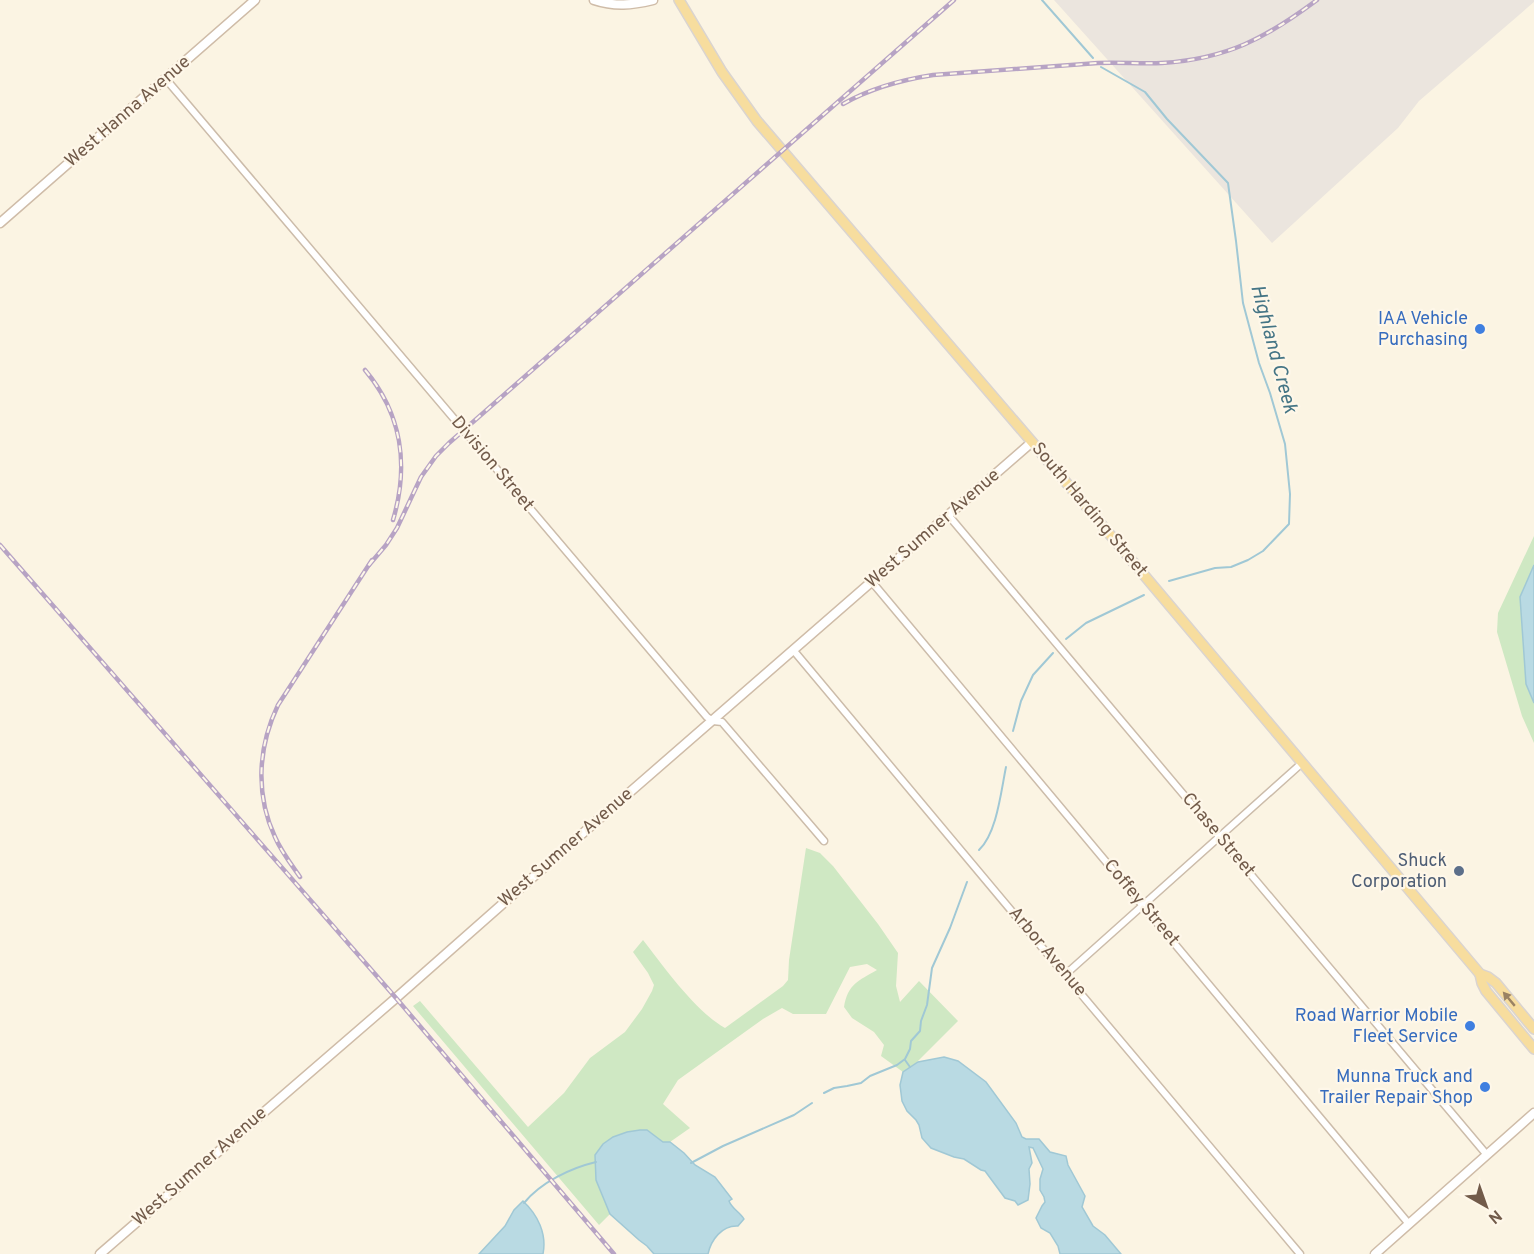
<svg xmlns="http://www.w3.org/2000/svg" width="1534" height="1254" font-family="Overpass,sans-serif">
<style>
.industrial{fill:#ebe5de}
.green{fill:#cfe8c3}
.water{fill:#b9dae3;stroke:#a0c8d5;stroke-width:1.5}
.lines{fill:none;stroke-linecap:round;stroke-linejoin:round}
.stream{stroke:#a0c8d5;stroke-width:2}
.street-casing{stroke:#ccbcaa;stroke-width:9}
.secondary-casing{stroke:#cfbca8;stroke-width:11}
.primary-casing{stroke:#dad4d0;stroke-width:12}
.street{stroke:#fff;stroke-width:6}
.secondary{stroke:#fff;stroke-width:8}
.primary{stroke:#f7dd9e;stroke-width:9}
.rail-casing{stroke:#b7a3c4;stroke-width:4.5}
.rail{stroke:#fef7e9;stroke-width:2;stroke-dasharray:7;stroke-linecap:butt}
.oneway{fill:#9a8263}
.shop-dot{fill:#3f7fe0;stroke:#fef7e9;stroke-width:2}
.service-dot{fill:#5c6f8a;stroke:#fef7e9;stroke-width:2}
.labels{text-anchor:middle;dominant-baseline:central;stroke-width:4.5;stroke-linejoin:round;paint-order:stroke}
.street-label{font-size:18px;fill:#725b4a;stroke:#fef7e9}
.shop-label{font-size:18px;fill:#366cbe;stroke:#fef7e9;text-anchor:end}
.service-label{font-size:18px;fill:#4e5e75;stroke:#fef7e9;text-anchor:end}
.water-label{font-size:20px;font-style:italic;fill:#457585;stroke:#fef7e9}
</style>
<rect width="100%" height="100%" fill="#fbf4e3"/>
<polygon class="industrial" points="1054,0 1534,0 1534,2 1419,101 1398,128 1272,243"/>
<g class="green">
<polygon points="1534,536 1534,565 1520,597 1526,684 1534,703 1534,743 1522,716 1497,632 1498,613"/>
<path d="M 806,848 L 820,853 L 833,866 L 878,924 L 898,953 L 896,986 L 900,1002 L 919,981 L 958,1021 L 915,1064 L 903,1072 L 881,1056 L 884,1045 L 874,1032 L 852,1018 L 844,1007 C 848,984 858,981 877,970 L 867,964 L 850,967 L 826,1014 L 793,1014 L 782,1008 L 763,1019 L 678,1080 L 663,1104 L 690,1128 L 670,1142 L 663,1142 L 647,1130 L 595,1155 L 596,1180 L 610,1214 L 599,1225 L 413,1006 L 420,1001 L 528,1127 L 564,1093 L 590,1058 L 625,1032 L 642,1009 L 652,991 L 654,985 L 648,973 L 633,952 L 643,940 C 665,968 695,1011 725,1028 L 783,986 L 788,980 L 789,960 Z"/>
</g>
<g class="water">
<polygon points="1534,565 1534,703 1526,684 1520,597"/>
<polygon points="944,1057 958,1061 986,1082 1016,1123 1022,1137 1026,1139 1039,1139 1050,1152 1066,1156 1068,1165 1085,1196 1082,1207 1093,1226 1105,1235 1121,1254 1060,1254 1058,1246 1050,1233 1041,1228 1036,1218 1042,1206 1045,1202 1044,1197 1040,1190 1040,1179 1043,1169 1033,1148 1029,1147 1032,1163 1029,1169 1030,1184 1028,1200 1018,1205 1015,1201 1005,1198 985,1171 981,1170 964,1159 954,1157 931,1148 922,1138 919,1125 916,1120 907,1111 902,1101 900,1085 903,1072 918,1062"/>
<path d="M 640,1130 L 647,1130 L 663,1142 L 670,1142 L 684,1153 L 695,1165 L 715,1177 L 732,1199 L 729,1201 C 732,1209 740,1212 744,1219 L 738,1226 C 722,1225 711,1240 708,1254 L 654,1254 L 647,1246 L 639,1240 L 610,1214 L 596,1180 L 595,1155 L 603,1144 L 613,1137 L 627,1132 Z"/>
<path d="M 523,1201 C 538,1215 547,1234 543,1254 L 479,1254 L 505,1226 L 514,1210 Z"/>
</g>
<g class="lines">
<g class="stream">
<polyline points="1042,0 1093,58"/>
<polyline points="1101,67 1145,92 1167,119 1228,183 1236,241 1243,303 1259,363 1270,393 1285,444 1290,494 1289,524 1263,551 1248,560 1231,567 1215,568 1169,581"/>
<polyline points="1066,639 1086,623 1144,595"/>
<polyline points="1013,731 1021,701 1033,675 1053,653"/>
<path d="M 979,850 C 997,833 1001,791 1006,767"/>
<polyline points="905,1060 910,1067"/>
<polyline points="824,1093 834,1088 847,1086 861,1083 870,1076 897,1065 905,1059 910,1049 911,1041 920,1031 921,1021 927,1005 932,968 950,928 967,882"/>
<polyline points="691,1163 723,1146 794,1115 812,1103"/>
<path d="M 524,1203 C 541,1182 571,1168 596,1162"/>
</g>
<g class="street-casing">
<g id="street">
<polyline points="165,78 707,717 713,721 722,722 824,841"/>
<polyline points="949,516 1487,1155"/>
<polyline points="872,582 1409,1224"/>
<path d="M 794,651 C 963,852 1130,1054 1300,1254"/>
<polyline points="1066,974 1302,763"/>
</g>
</g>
<g class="secondary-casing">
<g id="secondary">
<path d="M 594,0 C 615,7 632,5 653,0"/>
<polyline points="0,223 255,0"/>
<polyline points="100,1254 396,998 591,826 1032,442"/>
<polyline points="1375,1254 1534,1113"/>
</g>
</g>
<g class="primary-casing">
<g id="primary">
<polyline points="679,0 722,72 757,121 1032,442 1480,974 1488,977 1496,983 1534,1029"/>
<polyline points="1480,974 1482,983 1486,991 1534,1049"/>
</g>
</g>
<use href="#street" class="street"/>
<use href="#secondary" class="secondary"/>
<use href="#primary" class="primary"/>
<g class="rail-casing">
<g id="rail">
<path d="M 843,104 C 871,88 901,80 933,75 C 988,71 1043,67 1098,63 C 1119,62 1141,64 1162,63 C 1227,59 1266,38 1317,0"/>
<path d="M 365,370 C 402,414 409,466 393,520"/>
<polyline points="0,545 396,998 614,1254"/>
<polyline points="369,565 386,545 397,528 421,477 436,456 449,443 954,0"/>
<path d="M 300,877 C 291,864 281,851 275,837 C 255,794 258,747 278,705 L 372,560"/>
</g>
</g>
<use href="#rail" class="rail"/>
</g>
<defs><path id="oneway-solid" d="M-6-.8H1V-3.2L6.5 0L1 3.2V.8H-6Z" transform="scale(1.5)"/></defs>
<use class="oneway" href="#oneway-solid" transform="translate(1509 999) rotate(-130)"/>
<g class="shop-dot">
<circle cx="1480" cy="329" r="6"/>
<circle cx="1470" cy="1026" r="6"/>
<circle cx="1485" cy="1087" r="6"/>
</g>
<circle class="service-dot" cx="1459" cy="871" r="6"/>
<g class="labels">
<g class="street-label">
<text transform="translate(128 112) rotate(-41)">West Hanna Avenue</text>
<text transform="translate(492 464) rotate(50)">Division Street</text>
<text transform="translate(1089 510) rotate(50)">South Harding Street</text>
<text transform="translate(933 529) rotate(-41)">West Sumner Avenue</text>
<text transform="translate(1218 835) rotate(50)">Chase Street</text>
<text transform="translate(566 848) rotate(-41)">West Sumner Avenue</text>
<text transform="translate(1141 903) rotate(50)">Coffey Street</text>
<text transform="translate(1047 952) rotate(50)">Arbor Avenue</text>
<text transform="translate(200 1167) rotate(-41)">West Sumner Avenue</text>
</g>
<g class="shop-label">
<text x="1468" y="319">IAA Vehicle<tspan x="1468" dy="21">Purchasing</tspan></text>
<text x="1458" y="1016">Road Warrior Mobile<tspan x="1458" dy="21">Fleet Service</tspan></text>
<text x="1473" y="1077">Munna Truck and<tspan x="1473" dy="21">Trailer Repair Shop</tspan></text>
</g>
<g class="service-label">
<text x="1447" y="861">Shuck<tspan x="1447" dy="21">Corporation</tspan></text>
</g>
<g class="water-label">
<text transform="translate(1273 349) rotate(75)">Highland Creek</text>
</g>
</g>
<g transform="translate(1486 1206) rotate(140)" stroke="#fef7e9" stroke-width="4.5" paint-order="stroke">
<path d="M0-4.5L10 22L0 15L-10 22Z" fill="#725b4a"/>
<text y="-9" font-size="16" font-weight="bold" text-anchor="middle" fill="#725b4a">N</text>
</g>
</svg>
